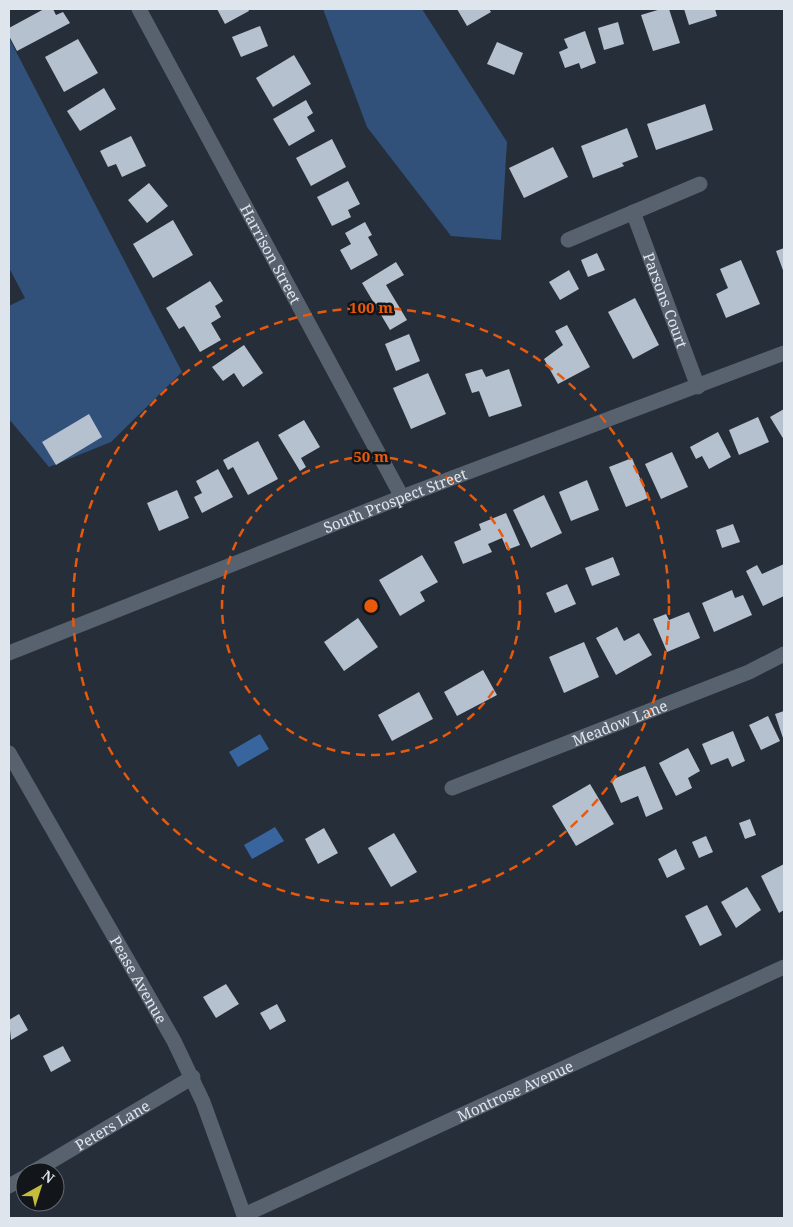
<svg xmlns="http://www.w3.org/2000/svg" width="793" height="1227" font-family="'Noto Serif',serif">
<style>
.green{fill:#31517a}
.water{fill:#38659d}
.building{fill:#b6c1d0}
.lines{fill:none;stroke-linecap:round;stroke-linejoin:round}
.street{stroke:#58626e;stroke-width:15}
.ring{fill:none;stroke:#e8590c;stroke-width:2.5;stroke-dasharray:9 6}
.labels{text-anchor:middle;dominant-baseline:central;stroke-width:5;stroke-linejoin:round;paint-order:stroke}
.street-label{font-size:15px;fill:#dfe5ec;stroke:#12161b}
.centre{fill:#e8590c;stroke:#12161b;stroke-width:2.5}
.ring-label{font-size:15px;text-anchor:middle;font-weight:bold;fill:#e8590c;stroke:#12161b;stroke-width:5;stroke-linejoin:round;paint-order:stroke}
</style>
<rect width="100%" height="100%" fill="#252e39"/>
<g class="green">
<polygon points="323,9 422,9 507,142 501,240 451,236 367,127"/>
<polygon points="9,38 182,372 111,442 49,467 9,419 9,306 25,298 9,268"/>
</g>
<g class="water">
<polygon points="260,734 269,749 238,767 229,752"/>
<polygon points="275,827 284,841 252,859 244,845"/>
</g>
<g class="building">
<polygon points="44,9 53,9 56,15 63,12 70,23 17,51 9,36 9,28"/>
<polygon points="217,9 248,9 249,11 225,24"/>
<polygon points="457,9 489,9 491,12 467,26"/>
<polygon points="661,9 669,9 680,43 653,51 641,15"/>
<polygon points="684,9 715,9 717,16 689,25"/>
<polygon points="618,22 624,44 604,50 598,28"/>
<polygon points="260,26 268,46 241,57 232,37"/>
<polygon points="585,31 596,63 581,69 579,63 565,68 559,52 568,48 564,39"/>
<polygon points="78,39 98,73 64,92 45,57"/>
<polygon points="497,42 523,53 514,75 487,64"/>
<polygon points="294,55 311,84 273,107 256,78"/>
<polygon points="104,88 116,109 80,131 67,111"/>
<polygon points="306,100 313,113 307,117 315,131 289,146 273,119"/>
<polygon points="705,104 713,130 656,150 647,124"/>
<polygon points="627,128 638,157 622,163 624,166 593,178 581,146"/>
<polygon points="131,136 146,166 122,177 116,164 108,167 100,151"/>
<polygon points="332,139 346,167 311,186 296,158"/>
<polygon points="553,147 568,177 524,198 509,168"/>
<polygon points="348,181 360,204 348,210 351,217 332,226 317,197"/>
<polygon points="149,183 168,206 147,223 128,200"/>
<polygon points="173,220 193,255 153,278 133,244"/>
<polygon points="365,222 372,235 368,237 378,255 351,270 340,250 351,244 345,233"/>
<polygon points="784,248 784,273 776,251"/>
<polygon points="597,253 605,270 588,277 581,260"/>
<polygon points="741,260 760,304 726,318 716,294 728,288 720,269"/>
<polygon points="396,262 404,275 386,285 407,320 390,330 362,283"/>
<polygon points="569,270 579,289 560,300 549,282"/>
<polygon points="210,281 223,301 215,306 221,317 211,323 221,340 200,352 184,326 179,329 166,308"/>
<polygon points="635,298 659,345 633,359 608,312"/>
<polygon points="567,325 590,367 558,384 544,359 563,345 555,331"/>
<polygon points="409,334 420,361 396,371 385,344"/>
<polygon points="244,345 263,373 243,387 234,373 223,381 212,367"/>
<polygon points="482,369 486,377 509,369 522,406 489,417 479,391 472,393 465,374"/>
<polygon points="428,373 446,414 411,429 393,388"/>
<polygon points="784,409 784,440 770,417"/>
<polygon points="89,414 102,437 56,465 42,442"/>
<polygon points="758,417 769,442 739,455 729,430"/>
<polygon points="304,420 320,447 301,458 306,467 300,471 278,435"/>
<polygon points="718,432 731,457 709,469 702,456 696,459 690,447"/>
<polygon points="258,441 278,479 248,495 233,467 228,470 223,460"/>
<polygon points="672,452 688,487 661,499 645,464"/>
<polygon points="632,458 648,498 626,507 609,467"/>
<polygon points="218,469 233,497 202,513 194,497 202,493 196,481"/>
<polygon points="587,480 599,510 571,521 559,492"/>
<polygon points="177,490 189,518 159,531 147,503"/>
<polygon points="544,495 562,533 531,548 513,510"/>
<polygon points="506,513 520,545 507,550 502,538 488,544 492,552 463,564 454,542 481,530 479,524"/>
<polygon points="733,524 740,542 722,548 716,530"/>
<polygon points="422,555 438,582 420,592 425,601 400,616 379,580"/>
<polygon points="613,557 620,575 592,586 585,568"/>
<polygon points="784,564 784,596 763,606 746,571 757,565 762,574"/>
<polygon points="567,584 576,604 555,613 546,593"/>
<polygon points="732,590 735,598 743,595 752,615 714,632 702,603"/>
<polygon points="689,612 700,638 667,652 653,619 666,614 669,620"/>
<polygon points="358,618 378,647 344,671 324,642"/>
<polygon points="617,627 624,641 639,633 652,655 616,675 596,638"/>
<polygon points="584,642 599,677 564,693 549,657"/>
<polygon points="483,670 497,695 457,716 444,692"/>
<polygon points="419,692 433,719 392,741 378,715"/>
<polygon points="784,711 784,741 775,714"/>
<polygon points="768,716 780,741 761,750 749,725"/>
<polygon points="733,731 745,761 732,767 728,758 711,765 702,744"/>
<polygon points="688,748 700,771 688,778 692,788 676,796 659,763"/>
<polygon points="645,766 663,809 646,817 638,796 621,803 611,780"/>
<polygon points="590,784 614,824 576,846 552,806"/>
<polygon points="750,819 756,835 745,839 739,823"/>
<polygon points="324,828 338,853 318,864 305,839"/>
<polygon points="394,833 417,872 391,887 368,848"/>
<polygon points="706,836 713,852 699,858 692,842"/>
<polygon points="676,849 685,869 667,878 658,859"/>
<polygon points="784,864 784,910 779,913 761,876"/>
<polygon points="747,887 761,910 736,928 721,902"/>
<polygon points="707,905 722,935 700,946 685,916"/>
<polygon points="226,984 239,1004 216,1018 203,997"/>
<polygon points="277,1004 286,1021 270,1030 260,1013"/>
<polygon points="19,1014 28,1030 11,1040 9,1020"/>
<polygon points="63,1046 71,1061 51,1072 43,1056"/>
</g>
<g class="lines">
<g class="street">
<path id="s1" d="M 139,9 L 402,497"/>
<path id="s2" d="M 633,212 L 698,387"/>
<polyline points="568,240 700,184"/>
<path id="s3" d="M 9,653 L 402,497 L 784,353"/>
<path id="s4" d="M 9,753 L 174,1041 L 203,1102 L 245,1218"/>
<path id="s5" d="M 452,788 L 749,672 L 784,654"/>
<path id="s6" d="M 33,1172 L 193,1077"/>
<polyline points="9,1186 25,1177"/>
<path id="s7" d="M 244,1215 L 784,967"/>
</g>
</g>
<g class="ring">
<circle cx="371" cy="606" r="149"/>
<circle cx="371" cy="606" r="298"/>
</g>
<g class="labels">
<g class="street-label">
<text stroke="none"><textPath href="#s1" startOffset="278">Harrison Street</textPath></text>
<text stroke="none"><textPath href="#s2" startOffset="94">Parsons Court</textPath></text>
<text stroke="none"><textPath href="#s3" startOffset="415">South Prospect Street</textPath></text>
<text stroke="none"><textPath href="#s5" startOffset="180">Meadow Lane</textPath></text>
<text stroke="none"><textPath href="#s4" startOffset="261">Pease Avenue</textPath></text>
<text stroke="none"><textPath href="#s7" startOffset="298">Montrose Avenue</textPath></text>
<text stroke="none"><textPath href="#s6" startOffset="92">Peters Lane</textPath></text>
</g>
</g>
<circle cx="371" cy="606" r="8" class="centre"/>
<g class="ring-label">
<text x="371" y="313">100 m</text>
<text x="371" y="462">50 m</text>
</g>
<rect width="793" height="1227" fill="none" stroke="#dfe5ec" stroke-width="20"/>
<g transform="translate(40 1187) rotate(39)"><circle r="24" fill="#12161b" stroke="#64696f"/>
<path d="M0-4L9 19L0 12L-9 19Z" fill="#c6bc3c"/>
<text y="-8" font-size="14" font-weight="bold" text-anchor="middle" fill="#dfe5ec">N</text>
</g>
</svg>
